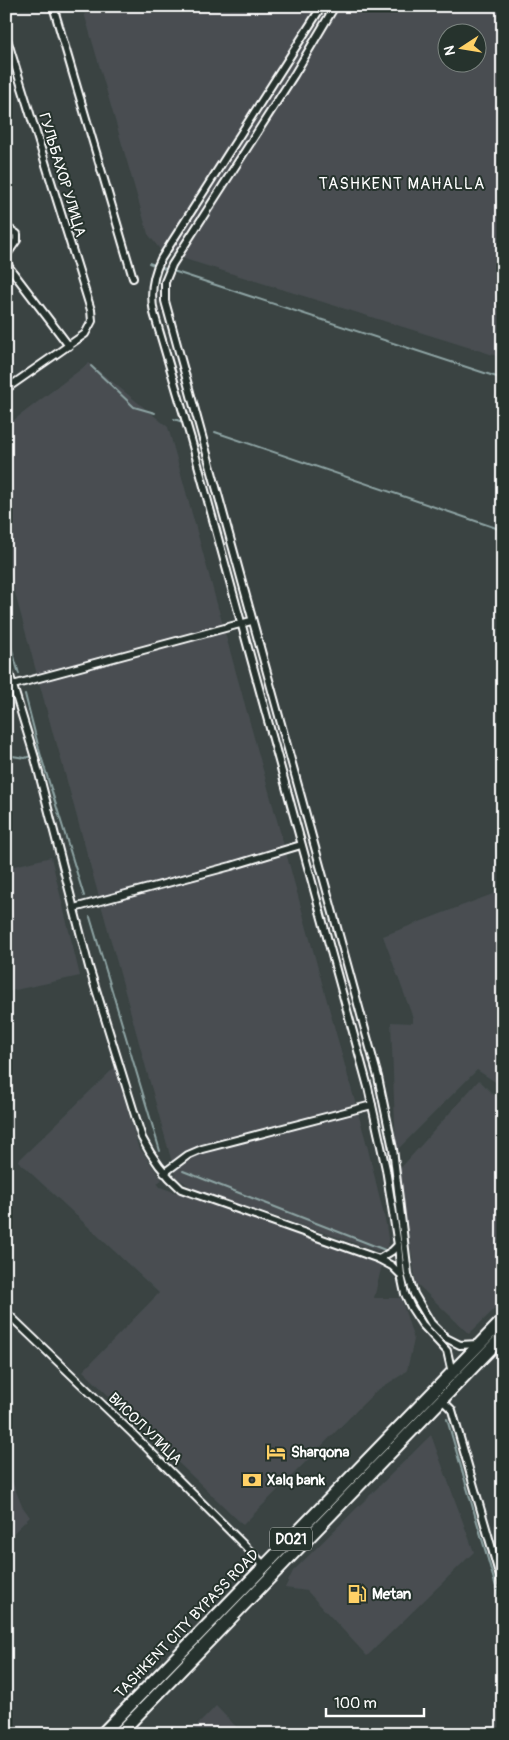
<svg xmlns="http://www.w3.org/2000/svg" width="509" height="1740" font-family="Pangolin,sans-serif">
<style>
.built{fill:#484e51;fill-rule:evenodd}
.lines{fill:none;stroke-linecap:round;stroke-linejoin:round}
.stream{stroke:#8ea4a4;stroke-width:2}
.street-casing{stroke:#fff;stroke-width:10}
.highway-casing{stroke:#fff;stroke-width:15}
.street{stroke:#26332d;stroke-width:6}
.highway{stroke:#26332d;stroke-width:11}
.labels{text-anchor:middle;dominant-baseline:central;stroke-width:4;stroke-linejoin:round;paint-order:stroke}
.shield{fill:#26332d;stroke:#bec2c0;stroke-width:1}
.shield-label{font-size:14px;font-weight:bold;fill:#fff}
.street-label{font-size:15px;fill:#fff;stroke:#26332d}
.poi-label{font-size:15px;font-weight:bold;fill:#fff;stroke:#26332d;text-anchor:start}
.neighbourhood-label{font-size:16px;letter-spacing:1px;fill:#fff;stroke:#26332d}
</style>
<rect width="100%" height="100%" fill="#3a4342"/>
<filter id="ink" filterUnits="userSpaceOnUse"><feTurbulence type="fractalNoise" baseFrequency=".02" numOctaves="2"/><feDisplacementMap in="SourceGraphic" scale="10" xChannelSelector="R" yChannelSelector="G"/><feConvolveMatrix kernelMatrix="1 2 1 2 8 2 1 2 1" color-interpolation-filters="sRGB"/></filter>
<g filter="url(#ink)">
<g class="built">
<path d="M 82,6 L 503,6 L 503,358 L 162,252 L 148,234 ZM 446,32 L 476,32 L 476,62 L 446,62 Z"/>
<polygon points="89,363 168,427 367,1145 386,1224 388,1238 388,1246 385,1248 378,1251 194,1189 176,1177 56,741 55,741 6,560 6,426"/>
<polygon points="51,857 80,976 6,992 6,868"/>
<polygon points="503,890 503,1087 477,1070 396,1151 391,1022 413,1023 413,1018 383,936"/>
<polygon points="115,1067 138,1146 162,1180 157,1183 160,1187 382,1265 374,1298 401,1298 414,1340 407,1370 403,1374 376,1391 243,1525 83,1371 159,1293 18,1161"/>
<polygon points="479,1080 503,1104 503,1301 469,1334 416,1283 399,1170"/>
<polygon points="431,1435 474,1552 367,1656 307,1591 285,1588 293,1571"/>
<polygon points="6,1467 22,1506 30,1517 6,1540"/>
<polygon points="216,1706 243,1734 189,1734"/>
</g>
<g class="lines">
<g class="stream">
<polyline points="149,263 168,270"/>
<polyline points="173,271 503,379"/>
<polyline points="91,366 134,407 155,413"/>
<polyline points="174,419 183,422"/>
<polyline points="215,432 502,530"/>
<polyline points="6,629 19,674"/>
<polyline points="25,694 40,753 84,896"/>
<polyline points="6,755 25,758 40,753"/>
<polyline points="90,917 160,1151"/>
<polyline points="183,1171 385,1250"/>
<polyline points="447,1419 503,1611"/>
</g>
<g class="street-casing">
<g id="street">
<polyline points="53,6 133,278"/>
<path d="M 322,6 L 161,259 C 152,277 150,294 154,313 L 191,439 L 368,1087 L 386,1169 L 398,1245 L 401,1275 L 405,1294 L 411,1307 L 422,1324 L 447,1351 L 452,1373"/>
<polyline points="335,6 294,75 172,265 165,282 165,301 378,1077 393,1149 408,1274 414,1294 431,1323 446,1338 460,1345 478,1344"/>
<polyline points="6,36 91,310 92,321 85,334 6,389"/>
<polyline points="6,227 17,234 17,240 6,256"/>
<polyline points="6,259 9,267 69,346"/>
<path d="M 6,663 L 35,758 L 89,967 L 142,1138 C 152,1158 164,1174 181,1189 L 379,1259 L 392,1266 L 401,1275"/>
<polyline points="13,685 251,621"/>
<polyline points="74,908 231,866 301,845"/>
<polyline points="164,1173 188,1155 202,1149 372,1105"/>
<polyline points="379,1259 392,1251 398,1245"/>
<polyline points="6,1312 131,1432 265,1566"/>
<polyline points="441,1399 452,1410 503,1587"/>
</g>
</g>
<g class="highway-casing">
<g id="highway">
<polyline points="102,1734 503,1320"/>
<polyline points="119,1734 503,1336"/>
</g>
</g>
<use href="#street" class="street"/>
<use href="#highway" class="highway"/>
</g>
</g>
<defs>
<g id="hotel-bare" transform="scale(1.5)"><path d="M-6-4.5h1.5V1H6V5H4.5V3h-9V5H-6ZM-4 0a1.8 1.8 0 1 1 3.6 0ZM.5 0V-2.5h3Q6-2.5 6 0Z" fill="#ffd166" stroke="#26332d" stroke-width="2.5" paint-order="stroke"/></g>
<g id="bank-bare" transform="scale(1.5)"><path d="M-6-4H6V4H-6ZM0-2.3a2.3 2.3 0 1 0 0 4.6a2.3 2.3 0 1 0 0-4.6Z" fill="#ffd166" stroke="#26332d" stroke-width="2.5" paint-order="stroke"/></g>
<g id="fuel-bare" transform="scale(1.5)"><path d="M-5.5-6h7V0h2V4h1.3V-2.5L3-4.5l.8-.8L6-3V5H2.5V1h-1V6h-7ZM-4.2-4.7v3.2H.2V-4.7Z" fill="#ffd166" stroke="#26332d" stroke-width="2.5" paint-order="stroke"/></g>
</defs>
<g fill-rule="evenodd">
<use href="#hotel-bare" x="276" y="1452"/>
<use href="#bank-bare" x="252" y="1480"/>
<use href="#fuel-bare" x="357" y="1594"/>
</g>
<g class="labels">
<rect class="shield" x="270" y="1527.5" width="42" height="23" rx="4"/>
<g class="shield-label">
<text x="291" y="1539">D021</text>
</g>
<g class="street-label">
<text transform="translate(62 175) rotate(73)">ГУЛЬБАХОР УЛИЦА</text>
<text transform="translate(145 1429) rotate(44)">ВИСОЛ УЛИЦА</text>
<text transform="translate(187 1624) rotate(-46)">TASHKENT CITY BYPASS ROAD</text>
</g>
<g class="poi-label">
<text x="291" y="1452">Sharqona</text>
<text x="267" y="1480">Xalq bank</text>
<text x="372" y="1594">Metan</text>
</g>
<g class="neighbourhood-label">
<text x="402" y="184">TASHKENT MAHALLA</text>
</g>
</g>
<rect width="509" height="1740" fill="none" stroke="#26332d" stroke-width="25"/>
<rect x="12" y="12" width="484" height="1715" fill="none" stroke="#fff" stroke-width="2" filter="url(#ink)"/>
<g transform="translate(462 48) rotate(258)"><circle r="24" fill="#26332d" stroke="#7d8581"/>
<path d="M0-4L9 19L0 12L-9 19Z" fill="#ffd166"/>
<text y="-8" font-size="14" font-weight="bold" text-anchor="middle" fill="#ffffff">N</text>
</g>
<path d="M326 1708v8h98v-8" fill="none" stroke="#ffffff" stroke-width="2.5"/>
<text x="334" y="1708" font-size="15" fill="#ffffff" stroke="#26332d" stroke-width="4" paint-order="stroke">100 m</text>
</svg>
